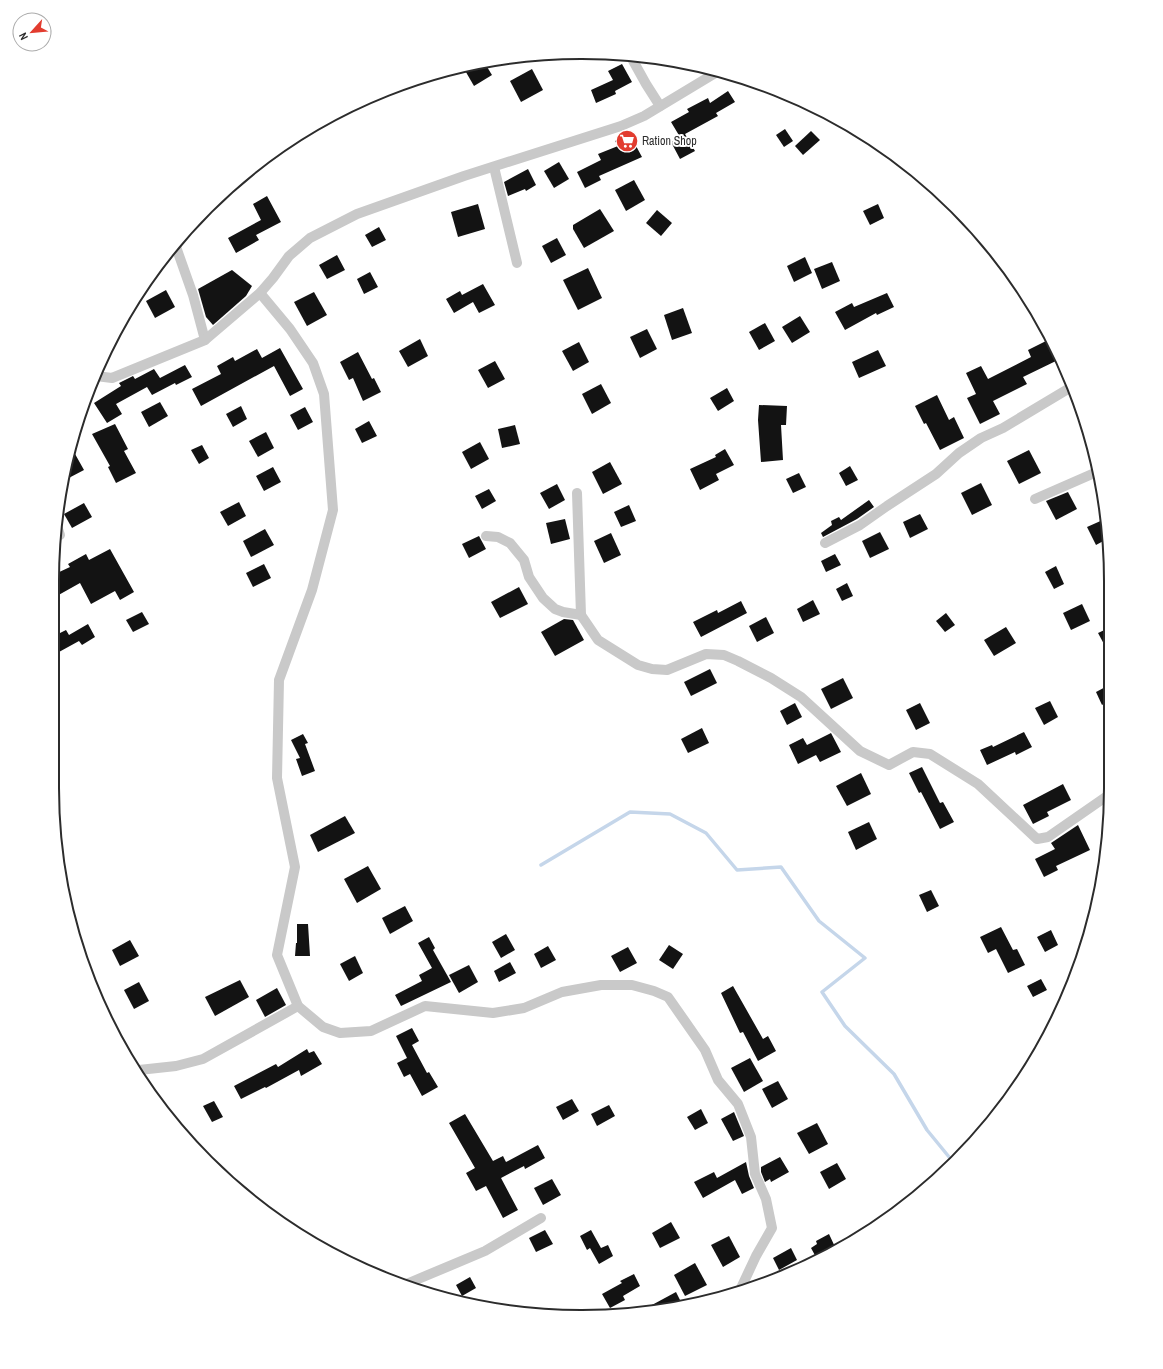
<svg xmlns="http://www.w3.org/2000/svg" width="1163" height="1369" font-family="'Archivo Narrow',sans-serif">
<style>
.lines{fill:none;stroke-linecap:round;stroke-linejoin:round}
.stream{stroke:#c5d6ea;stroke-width:3.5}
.building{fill:#131313}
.minor{stroke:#c9c9c9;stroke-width:10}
.labels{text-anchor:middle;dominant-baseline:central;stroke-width:4;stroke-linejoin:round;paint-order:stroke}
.poi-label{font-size:12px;fill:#2c2c2c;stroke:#fff;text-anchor:start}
.rim{fill:none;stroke:#2c2c2c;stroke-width:2}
</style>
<rect width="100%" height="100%" fill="#fff"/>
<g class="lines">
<polyline class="stream" points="541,865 630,812 670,814 706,833 737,870 781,867 819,921 865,958 822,992 845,1026 894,1074 927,1130 954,1163"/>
</g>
<g class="building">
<polygon points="478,62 484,62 492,75 474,86 463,67"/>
<polygon points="622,64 632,82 615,91 616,94 596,103 591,90 613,80 608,71"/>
<polygon points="532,69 543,90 521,102 510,81"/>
<polygon points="728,91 735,102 716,113 718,116 685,134 695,151 680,159 671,142 680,137 671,122 689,112 687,109 708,98 710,103"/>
<polygon points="785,129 793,141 784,147 776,135"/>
<polygon points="811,131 820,140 803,155 795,146"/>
<polygon points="629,133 642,157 599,176 601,180 585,188 577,172 601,160 598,154 618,146 615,141"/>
<polygon points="559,162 569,179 554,188 544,171"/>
<polygon points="528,169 536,185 526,191 525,189 508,196 504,182"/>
<polygon points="634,180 645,200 626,211 615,190"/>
<polygon points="267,196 281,222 256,235 259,240 236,253 228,238 261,220 253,204"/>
<polygon points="478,204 485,229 458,237 451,212"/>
<polygon points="878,204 884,218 870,225 863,211"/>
<polygon points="600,209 614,231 584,248 573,229 573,225"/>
<polygon points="657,210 672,223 661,236 646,223"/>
<polygon points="379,227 386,240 372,247 365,235"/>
<polygon points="557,238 566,255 551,263 542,246"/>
<polygon points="337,255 345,270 327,279 319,265"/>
<polygon points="805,257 812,273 794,282 787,266"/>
<polygon points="832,262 840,281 822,289 814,269"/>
<polygon points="588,268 602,298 578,310 563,280"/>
<polygon points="232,270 252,286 246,296 213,325 206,317 198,289"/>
<polygon points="370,272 378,287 364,294 357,279"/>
<polygon points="483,284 495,305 479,313 473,302 454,313 446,299 460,291 462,295"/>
<polygon points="166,290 175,307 155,318 146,301"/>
<polygon points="314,292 327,315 307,326 294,302"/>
<polygon points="887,293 894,307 877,315 876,313 845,330 835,312 852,303 854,307"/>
<polygon points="683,308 692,333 672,340 664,315"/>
<polygon points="800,316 810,332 792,343 782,327"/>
<polygon points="765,323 775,341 759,350 749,332"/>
<polygon points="647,329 657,349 640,358 630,337"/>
<polygon points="420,339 428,356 408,367 399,351"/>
<polygon points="1050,339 1060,359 1023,377 1027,384 993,401 1000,414 980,424 967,398 976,394 966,373 981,366 988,379 1031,357 1028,350"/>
<polygon points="579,342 589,362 573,371 562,351"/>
<polygon points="280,348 303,389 290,396 274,366 201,406 192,389 221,374 217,366 233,357 235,361 257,349 262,358"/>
<polygon points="878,350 886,366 859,378 852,362"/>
<polygon points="358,352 372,379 374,378 381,392 363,401 353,378 349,380 340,362"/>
<polygon points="495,361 505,379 488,388 478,370"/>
<polygon points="185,365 192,377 176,385 175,383 152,395 147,387 116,404 122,414 107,423 94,403 121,386 119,383 133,376 135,379 154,369 160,378"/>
<polygon points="601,384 611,403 592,414 582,394"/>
<polygon points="727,388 734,401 718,411 710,398"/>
<polygon points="937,395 949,420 954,417 964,438 940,450 926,423 924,424 915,406"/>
<polygon points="160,402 168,416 149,427 141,412"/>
<polygon points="759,405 787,406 786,425 781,425 783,460 761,462 758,420"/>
<polygon points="241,406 247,419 233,427 226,414"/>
<polygon points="305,407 313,422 298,430 290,415"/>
<polygon points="369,421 377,436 362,443 355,429"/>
<polygon points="115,424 128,449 124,451 136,473 116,483 108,467 110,466 92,434"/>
<polygon points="515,425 520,444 502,448 498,429"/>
<polygon points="266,432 274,448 258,457 249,441"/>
<polygon points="480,442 489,459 471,469 462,452"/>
<polygon points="70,445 84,470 63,481 67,461"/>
<polygon points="202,445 209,458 199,464 191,450"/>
<polygon points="725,449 734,465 716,474 719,480 700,490 690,469 716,457 715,455"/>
<polygon points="1029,450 1041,473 1019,484 1007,461"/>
<polygon points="610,462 622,484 603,494 592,472"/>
<polygon points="850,466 858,480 846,486 839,473"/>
<polygon points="273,467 281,482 264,491 256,476"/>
<polygon points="799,473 806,487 793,493 786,479"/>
<polygon points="981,483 992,505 972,515 961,493"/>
<polygon points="557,484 565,500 549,509 540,493"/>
<polygon points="489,489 496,501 482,509 475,496"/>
<polygon points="1068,492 1077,509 1056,520 1046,501"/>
<polygon points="869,500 874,507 857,519 823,537 821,533 832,525 831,521 839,517 841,520"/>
<polygon points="239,502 246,516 228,526 220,512"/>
<polygon points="84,503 92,517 72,528 64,514"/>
<polygon points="629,505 636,521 621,527 614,512"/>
<polygon points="920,514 928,529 910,538 903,522"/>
<polygon points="565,519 570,539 551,544 546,523"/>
<polygon points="1105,519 1107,539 1096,545 1087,527"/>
<polygon points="265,529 274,545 251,557 243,541"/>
<polygon points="880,532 889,549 870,558 862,541"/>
<polygon points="611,533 621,555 604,563 594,541"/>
<polygon points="479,536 486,549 469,558 462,544"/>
<polygon points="110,549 134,592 120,600 115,591 91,604 80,583 55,597 55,574 70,567 68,564 86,554 89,560"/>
<polygon points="835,554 841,565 826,572 821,561"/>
<polygon points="264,564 271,578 253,587 246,573"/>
<polygon points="1056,566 1064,584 1054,589 1045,572"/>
<polygon points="847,583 853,596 842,601 836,589"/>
<polygon points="519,587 528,604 500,618 491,602"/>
<polygon points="813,600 820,614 803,622 797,609"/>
<polygon points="741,601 747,613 701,637 693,622 717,610 718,613"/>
<polygon points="1082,604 1090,621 1071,630 1063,613"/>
<polygon points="142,612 149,624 133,632 126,620"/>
<polygon points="946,613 955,625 945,632 936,621"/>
<polygon points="766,617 774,633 757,642 749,626"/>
<polygon points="564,619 573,620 584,640 555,656 541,632"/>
<polygon points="88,624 95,637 82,645 79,641 59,652 54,644 54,636 66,630 69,635"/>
<polygon points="1006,627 1016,643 994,656 984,640"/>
<polygon points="1111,627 1111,657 1098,633"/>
<polygon points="710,669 717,683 691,696 684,682"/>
<polygon points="843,678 853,698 831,709 821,689"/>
<polygon points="1111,684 1110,700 1102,705 1096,692"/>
<polygon points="1050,701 1058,717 1044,725 1035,708"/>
<polygon points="795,703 802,717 787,725 780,711"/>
<polygon points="920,703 930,723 916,730 906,710"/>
<polygon points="702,728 709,743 688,753 681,739"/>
<polygon points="1024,732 1032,747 1016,755 1015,752 987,765 980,750 992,745 993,747"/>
<polygon points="831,733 841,752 820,762 816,755 798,764 789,745 803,738 807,745"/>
<polygon points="303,734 308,743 305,744 315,771 302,776 296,759 300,758 291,740"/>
<polygon points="922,767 940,803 943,802 954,822 940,829 921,792 919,793 909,773"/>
<polygon points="861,773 871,794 847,806 836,786"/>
<polygon points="1063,784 1071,800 1047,812 1049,816 1033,824 1023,805"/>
<polygon points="345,816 355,833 318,852 310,835"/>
<polygon points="869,822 877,839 856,850 848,832"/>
<polygon points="1078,825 1090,850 1056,866 1058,870 1044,877 1035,859 1055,849 1051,843"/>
<polygon points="368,866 381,889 357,903 344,879"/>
<polygon points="931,890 939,906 927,912 919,895"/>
<polygon points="405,906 413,921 390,934 382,918"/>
<polygon points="297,924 308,924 310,956 295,956 296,943 297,943"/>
<polygon points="1001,927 1013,950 1017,949 1025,965 1008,973 996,949 988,953 980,937"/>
<polygon points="1051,930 1058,945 1045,952 1037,937"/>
<polygon points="506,934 515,950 501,958 492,942"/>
<polygon points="429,937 435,948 433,950 451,982 401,1006 395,995 422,981 419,975 432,968 418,943"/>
<polygon points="130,940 139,956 120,966 112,950"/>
<polygon points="669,945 683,954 673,969 659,960"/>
<polygon points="548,946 556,960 541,968 534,954"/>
<polygon points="628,947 637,963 620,972 611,956"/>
<polygon points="355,956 363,973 349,981 340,964"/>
<polygon points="510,962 516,973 499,982 494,971"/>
<polygon points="469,965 478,982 459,993 449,975"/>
<polygon points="1041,979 1047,990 1033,997 1027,986"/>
<polygon points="240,980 249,997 215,1016 205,997"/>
<polygon points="139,982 149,1001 134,1009 124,990"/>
<polygon points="733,986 763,1039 768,1036 776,1051 758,1061 743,1032 740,1033 721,993"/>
<polygon points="277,988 286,1005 265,1017 256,1000"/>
<polygon points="412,1028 419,1041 412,1045 427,1073 429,1072 438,1087 422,1096 410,1074 404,1077 397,1063 407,1058 396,1036"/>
<polygon points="307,1049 309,1053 314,1051 322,1064 301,1076 299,1070 266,1088 265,1087 241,1099 234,1086 276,1064 278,1067"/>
<polygon points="750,1058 763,1081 744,1092 731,1068"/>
<polygon points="778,1081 788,1099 772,1108 762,1089"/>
<polygon points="572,1099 579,1111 563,1120 556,1107"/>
<polygon points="214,1101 223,1117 212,1122 203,1106"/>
<polygon points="609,1105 615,1116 597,1126 591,1114"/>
<polygon points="701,1109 708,1123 695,1130 687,1117"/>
<polygon points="734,1112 744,1136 733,1141 721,1119"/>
<polygon points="465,1114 493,1161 503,1156 506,1162 538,1145 545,1158 525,1169 524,1166 501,1178 518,1210 503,1218 486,1186 476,1191 466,1173 475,1168 449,1123"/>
<polygon points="817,1123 828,1144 809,1154 797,1133"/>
<polygon points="780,1157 789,1172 771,1182 770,1179 765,1182 761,1172 761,1167"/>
<polygon points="746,1162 749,1176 754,1188 742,1194 735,1180 703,1198 694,1182 714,1172 717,1178"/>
<polygon points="837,1163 846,1179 829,1189 820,1172"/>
<polygon points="552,1179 561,1195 543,1205 534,1188"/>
<polygon points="671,1222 680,1238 660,1248 652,1233"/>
<polygon points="545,1230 553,1244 536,1252 529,1238"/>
<polygon points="591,1230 601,1248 608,1245 613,1256 599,1264 590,1248 587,1250 580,1236"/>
<polygon points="829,1234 836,1249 817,1259 811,1248 817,1244 816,1241"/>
<polygon points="729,1236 740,1257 723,1267 711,1245"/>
<polygon points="791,1248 797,1260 779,1270 773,1258"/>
<polygon points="695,1263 707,1285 685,1296 674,1275"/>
<polygon points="634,1274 640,1286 623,1296 625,1300 610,1308 602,1294 622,1283 620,1281"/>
<polygon points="470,1277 476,1288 462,1296 456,1285"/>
<polygon points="676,1292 682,1304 651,1312 639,1312"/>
</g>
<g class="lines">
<g class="minor">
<polyline points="631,57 646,84 660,106"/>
<polyline points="494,167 517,263"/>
<polyline points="175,244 193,295 205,340"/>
<polyline points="260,293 290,329 313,363 324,394 333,510 312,590 279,680 277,778 295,867 277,955 298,1006 323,1027 340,1033 371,1031 425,1006 493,1013 524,1008 562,992 601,985 632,985 654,991 668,997 705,1050 718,1080 738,1104 751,1137 755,1174 766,1199 772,1228 756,1256 741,1288"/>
<polyline points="96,376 112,378 205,340 260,293 273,278 289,256 310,238 357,214 464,176 621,126 644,116 717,72"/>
<polyline points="577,493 581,615 598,640 638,665 652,669 667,670 706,654 724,655 738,661 771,678 801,697 860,751 889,765 913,752 930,754 978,784 1037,839 1048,837 1110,794"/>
<polyline points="1035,499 1099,471"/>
<polyline points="56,523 60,535"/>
<polyline points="486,536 498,537 510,543 524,560 529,577 543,598 555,609 563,612 581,615"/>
<polyline points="825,543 860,525 887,506 936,474 959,453 981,438 1003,428 1073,386"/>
<polyline points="139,1070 176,1066 203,1059 298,1006"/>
<polyline points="404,1285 485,1251 541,1218"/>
</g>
</g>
<defs>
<g id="supermarket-disc" transform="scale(1.15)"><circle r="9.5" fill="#e23c2f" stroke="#fff"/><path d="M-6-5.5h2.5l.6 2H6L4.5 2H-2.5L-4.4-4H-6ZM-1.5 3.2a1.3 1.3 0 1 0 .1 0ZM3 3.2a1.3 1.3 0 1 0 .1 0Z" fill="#fff"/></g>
</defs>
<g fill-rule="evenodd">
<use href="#supermarket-disc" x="627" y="141"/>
</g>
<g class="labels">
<g class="poi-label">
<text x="642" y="141">Ration Shop</text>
</g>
</g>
<path d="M0 0H1163V1369H0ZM581 59H582A522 522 0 0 1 1104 581V788A522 522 0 0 1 582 1310H581A522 522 0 0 1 59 788V581A522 522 0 0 1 581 59Z" fill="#fff" fill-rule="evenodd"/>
<path class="rim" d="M581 59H582A522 522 0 0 1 1104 581V788A522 522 0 0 1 582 1310H581A522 522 0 0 1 59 788V581A522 522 0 0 1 581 59Z"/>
<g transform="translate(32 32) rotate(243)"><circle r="19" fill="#ffffff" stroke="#ababab"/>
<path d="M0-3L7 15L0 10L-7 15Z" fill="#e23c2f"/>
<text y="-6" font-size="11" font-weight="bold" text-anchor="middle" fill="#2c2c2c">N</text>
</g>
</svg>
